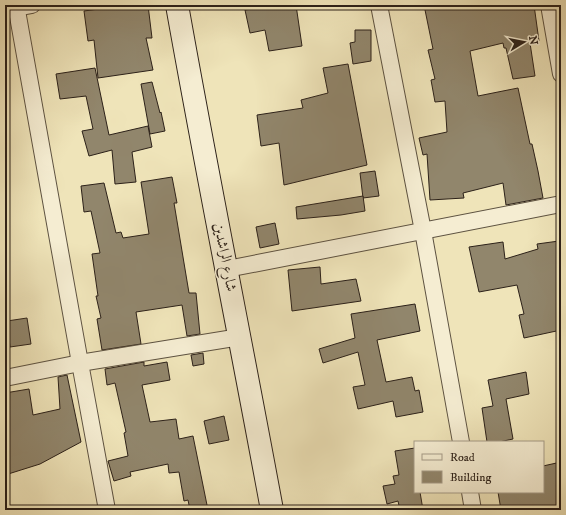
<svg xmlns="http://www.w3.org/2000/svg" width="566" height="515" font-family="'IM FELL DW Pica',Amiri,serif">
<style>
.building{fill:#91866c;stroke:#2c2119}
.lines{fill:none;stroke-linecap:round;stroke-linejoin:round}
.street-casing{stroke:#5d5241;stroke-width:18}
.secondary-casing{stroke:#2c2119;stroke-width:24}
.street{stroke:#f5edd2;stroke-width:16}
.secondary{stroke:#f5edd2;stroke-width:22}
.labels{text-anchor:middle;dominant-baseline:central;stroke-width:3;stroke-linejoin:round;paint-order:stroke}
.street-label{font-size:15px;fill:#2c2119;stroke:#f5edd2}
</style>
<rect width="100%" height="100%" fill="#efe4b9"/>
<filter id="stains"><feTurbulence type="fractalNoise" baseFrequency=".005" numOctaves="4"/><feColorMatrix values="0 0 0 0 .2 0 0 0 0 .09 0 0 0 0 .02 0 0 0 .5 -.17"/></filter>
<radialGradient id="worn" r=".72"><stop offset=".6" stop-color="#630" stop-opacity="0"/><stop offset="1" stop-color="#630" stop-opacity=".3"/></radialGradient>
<g class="building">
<polygon points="128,5 148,5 152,38 146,38 153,70 98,78 94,40 88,41 84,11"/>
<polygon points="257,5 296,5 302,46 269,51 265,30 250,33 245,10 257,8"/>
<polygon points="424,5 448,5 448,8 466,5 506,5 507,9 534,5 539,41 530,43 535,76 513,79 506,48 504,48 503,43 470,51 478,96 518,88 530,144 532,144 538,171 543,198 506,205 503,183 463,193 464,198 430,200 427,154 423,155 419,138 447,132 445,101 435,102 431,80 435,79 428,50 433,49"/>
<polygon points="355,30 371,30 371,61 353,64 350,43 355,42"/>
<polygon points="348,64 367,165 284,185 279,143 261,146 257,115 303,108 301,100 328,93 323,68"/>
<polygon points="95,68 109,135 148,126 152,147 132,152 136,182 115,184 112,150 89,156 82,131 93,129 86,96 60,99 56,74"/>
<polygon points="152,82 160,113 161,112 165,131 150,134 141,84"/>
<polygon points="375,171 379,196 363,198 360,173"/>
<polygon points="172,177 177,203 174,203 189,293 196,293 200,334 187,336 182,305 136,312 141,344 102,350 97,319 101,318 96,296 98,296 92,254 100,253 91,211 84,212 81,186 104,183 116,233 121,232 123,238 149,234 141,182"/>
<polygon points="363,196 365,211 341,215 297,219 296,207"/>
<polygon points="275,223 279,244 260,248 256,227"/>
<polygon points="559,241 561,255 561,330 524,338 519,315 524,314 517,285 479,292 469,247 503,242 505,259 538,249 537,244"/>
<polygon points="320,267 321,284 356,279 361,301 292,311 288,270"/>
<polygon points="415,304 420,331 377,340 386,382 412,377 415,391 419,390 423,412 396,417 393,401 358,409 353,387 365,385 358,352 323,363 319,349 355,338 351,314"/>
<polygon points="27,318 31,344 10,347 7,321"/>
<polygon points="203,353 204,364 193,366 191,355"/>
<polygon points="144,362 144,366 167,362 170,380 142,385 150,422 176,419 179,439 193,436 208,510 190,510 188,500 184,501 179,472 169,473 168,464 130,472 131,476 114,481 108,461 128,456 124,433 126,432 115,383 107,385 105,369"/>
<polygon points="526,372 529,394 506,399 513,439 499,442 487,442 482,408 493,406 488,380"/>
<polygon points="67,375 81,442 40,464 5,475 5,393 29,389 33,415 60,409 58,377"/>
<polygon points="224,416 229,440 209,444 204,421"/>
<polygon points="415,448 415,492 420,492 423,510 400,510 398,501 387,504 383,486 395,484 393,476 399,475 395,451"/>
<polygon points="561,462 561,510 501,510 498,492 543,492 543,466"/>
</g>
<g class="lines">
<g class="street-casing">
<g id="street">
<polyline points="16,5 80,363 107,510"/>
<polyline points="379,5 423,231 461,442"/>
<polyline points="549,5 561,74"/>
<polyline points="5,10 32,5"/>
<polyline points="227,269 561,204"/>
<polyline points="5,378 80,363 240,337"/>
<polyline points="470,492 473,510"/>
</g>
</g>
<g class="secondary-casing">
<path id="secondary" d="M 177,5 C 207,174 241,342 272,510"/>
</g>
<use href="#street" class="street"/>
<use href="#secondary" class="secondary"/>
</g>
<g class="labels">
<g class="street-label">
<text transform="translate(225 257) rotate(79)">شارع الراشدين</text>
</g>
</g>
<rect width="566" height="515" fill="none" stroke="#efe4b9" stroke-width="20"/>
<rect x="6" y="6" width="554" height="503" fill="none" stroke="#2c2119" stroke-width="2"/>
<rect x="10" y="10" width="546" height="495" fill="none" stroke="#2c2119"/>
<rect x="414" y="441" width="130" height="52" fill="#f5edd2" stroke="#a59b88"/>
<rect x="422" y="454" width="20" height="6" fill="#f5edd2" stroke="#a59b88"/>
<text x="450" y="461" font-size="12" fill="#2c2119">Road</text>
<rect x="422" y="471" width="20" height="12" fill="#91866c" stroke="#a59b88"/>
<text x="450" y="481" font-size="12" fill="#2c2119">Building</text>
<g transform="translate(524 42) rotate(80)" stroke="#f5edd2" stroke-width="3" paint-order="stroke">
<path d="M0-3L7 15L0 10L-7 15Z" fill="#2c2119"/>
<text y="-6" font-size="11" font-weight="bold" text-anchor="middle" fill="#2c2119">N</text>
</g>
<rect width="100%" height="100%" filter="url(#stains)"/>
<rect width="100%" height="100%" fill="url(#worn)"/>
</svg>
